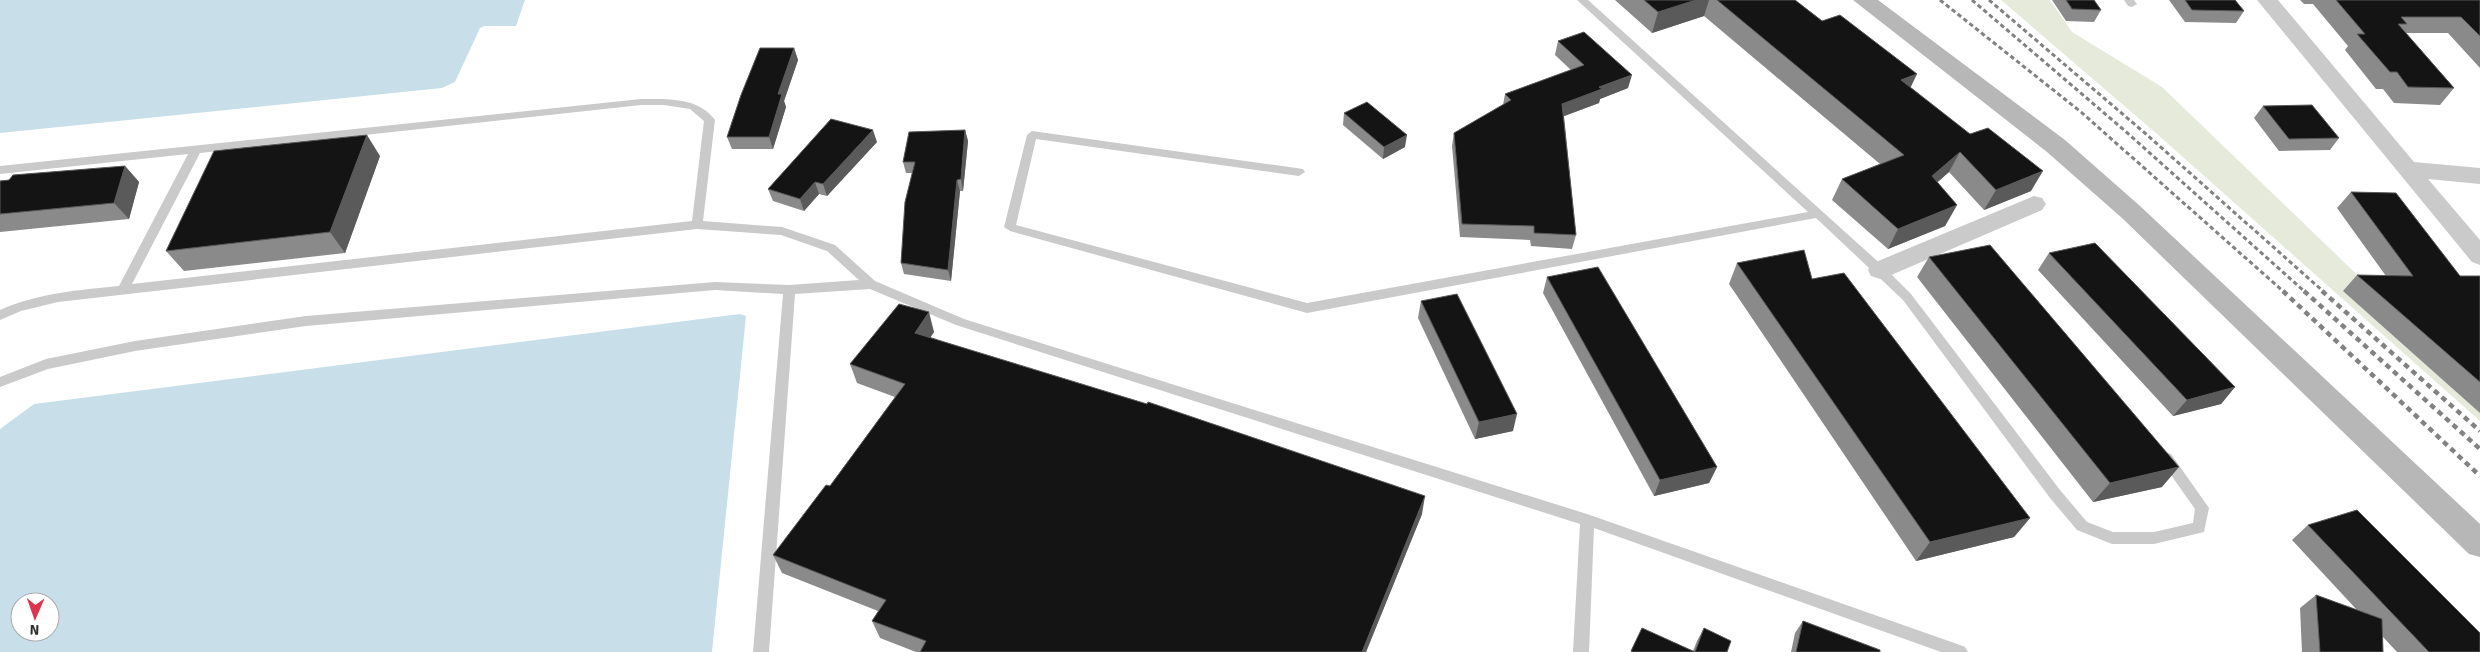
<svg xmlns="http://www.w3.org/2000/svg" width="2480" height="652" font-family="Signika,sans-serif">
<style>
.green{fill:#e5eadb}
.water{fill:#c8dfea;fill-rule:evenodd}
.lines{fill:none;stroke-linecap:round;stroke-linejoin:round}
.lane{fill:#cacaca;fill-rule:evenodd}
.street{fill:#cacaca;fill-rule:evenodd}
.secondary{fill:#b7b7b7;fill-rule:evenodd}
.rail-far1{stroke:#828282;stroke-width:3;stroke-dasharray:4.5 3;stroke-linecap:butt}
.rail{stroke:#828282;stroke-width:4.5;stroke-dasharray:5.5 4.5;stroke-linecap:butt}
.wall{fill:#8a8a8a}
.shaded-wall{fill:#5a5a5a}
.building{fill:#141414;stroke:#5a5a5a}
</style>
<rect width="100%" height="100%" fill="#fff"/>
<polygon class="green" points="2001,0 2050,0 2072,32 2162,87 2375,292 2480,413 2480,421 2157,134"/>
<g class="water">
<polygon points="0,0 525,0 516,26 485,26 480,28 455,82 442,88 0,133"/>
<path d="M 740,314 L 746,316 L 712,652 L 0,652 L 0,429 L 34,404 ZM 20,602 L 50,602 L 50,632 L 20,632 Z"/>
</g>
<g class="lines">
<g class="lane">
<polygon points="1577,0 1588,0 1884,267 1911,294 2060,490 2087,522 2113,532 2154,532 2193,523 2195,509 2159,458 2161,454 2166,452 2171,454 2209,508 2204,532 2154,544 2112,544 2077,530 2050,498 1903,300 1816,218 1307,313 1010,231 1004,227 1027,135 1032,131 1303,169 1305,172 1299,176 1036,139 1016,225 1307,303 1808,212"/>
<polygon points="2124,0 2134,0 2137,4 2132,7 2128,6"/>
<path d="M 641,99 C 668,99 698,97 715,120 L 703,221 L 782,227 L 835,245 L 875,281 L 964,319 L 1587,514 L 1960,645 L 1965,647 L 1968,652 L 1941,652 L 1594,528 L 1589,652 L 1573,652 L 1580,524 L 956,325 L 870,289 L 795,294 L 769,652 L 753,652 L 783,294 L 715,290 L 306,326 L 135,351 L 48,369 L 0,387 L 0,377 L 46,359 L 135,341 L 306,316 L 715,282 L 789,285 L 859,280 L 827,251 L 781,235 L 697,229 L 58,302 L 21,311 L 0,320 L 0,310 C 38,293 79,290 119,286 L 188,154 L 0,174 L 0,166 ZM 641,105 L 664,105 L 690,109 L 704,121 L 692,221 L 132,284 L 200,153 Z"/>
</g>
<g class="street">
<polygon points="2257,0 2278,0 2414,162 2480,168 2480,184 2428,179 2480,240 2480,265 2472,262"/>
<polygon points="2034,196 2042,198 2046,204 2042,210 1889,276 1880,279 1871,276 1868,270 1871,264"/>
</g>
<polygon class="secondary" points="1853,0 1878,0 2065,140 2140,206 2480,524 2480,557 2469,554 2122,218 2047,152"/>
<g class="rail-far1">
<polyline points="1940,0 2081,112 2284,292"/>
<polyline points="1972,0 2124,130 2305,292"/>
<polyline points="1989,0 2146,134 2324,292"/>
</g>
<g class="rail">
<polyline points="2283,291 2480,476"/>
<polyline points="2304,291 2480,449"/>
<polyline points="2322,291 2480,431"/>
</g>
</g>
<g class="wall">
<polygon points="1615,0 1795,0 1911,88 2031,191 1984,210 1949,172 1937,182 1957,205 1945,226 1888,249 1832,200 1842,179 1880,164 1704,16 1652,33"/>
<polygon points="2052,0 2094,0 2101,10 2094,22 2066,21"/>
<polygon points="2169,0 2235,0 2244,11 2236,23 2185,22"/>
<polygon points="2300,0 2480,0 2480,68 2448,33 2406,33 2454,88 2440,105 2394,103 2383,89 2376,89 2345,50 2348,46 2313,4 2304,4"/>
<polygon points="1558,41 1628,88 1600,99 1599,103 1564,116 1576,235 1572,249 1531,246 1530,240 1460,237 1452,146 1454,133 1503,105 1505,94 1571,70 1555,55"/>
<polygon points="794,48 798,60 784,101 786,107 773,149 732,149 727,137"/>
<polygon points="2263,106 2339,138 2330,150 2279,151 2254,118"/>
<polygon points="1344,113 1405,147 1383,159 1343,125"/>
<polygon points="965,130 968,141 963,191 960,191 951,281 904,274 901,263 912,173 906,173 903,162"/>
<polygon points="877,142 827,196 819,194 804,211 773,201 768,189"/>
<polygon points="380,156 345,253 184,271 166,251"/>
<polygon points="125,166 139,182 129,219 0,232 0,181"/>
<polygon points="2351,192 2460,276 2480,276 2480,413 2343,291 2357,275 2386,276 2337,208"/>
<polygon points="2049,253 2235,387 2221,404 2173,416 2038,270"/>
<polygon points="1929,257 2162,487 2093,502 1917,277"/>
<polygon points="1737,263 1812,279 2030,518 2014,537 1916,561 1729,284"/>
<polygon points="1547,277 1717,467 1709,483 1654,496 1543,293"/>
<polygon points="1421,301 1513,431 1475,439 1418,318"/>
<polygon points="934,332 930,337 1422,514 1366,652 916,652 880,638 872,621 878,611 782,573 773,555 830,486 895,397 857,383 850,364"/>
<polygon points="2308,525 2480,652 2397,652 2383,637 2383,652 2302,652 2300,608 2316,595 2357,610 2292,540"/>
<polygon points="1803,621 1880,652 1791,652 1795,633"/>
<polygon points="1642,628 1693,651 1697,641 1704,628 1727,652 1631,652"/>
</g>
<g class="shaded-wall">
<polygon points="1696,0 1709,0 1704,16 1652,33 1658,12"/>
<polygon points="794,48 798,60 784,101 786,107 773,149 769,137 778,94"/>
<polygon points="1917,74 1907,95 1901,80"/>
<polygon points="1632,75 1628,88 1600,99 1599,103 1559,118 1562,104 1599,87"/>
<polygon points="873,130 877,142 827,196 823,184"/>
<polygon points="965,130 968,141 963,191 961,179"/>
<polygon points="367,135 380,156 345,253 330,232"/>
<polygon points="1407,135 1405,147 1383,159 1384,147"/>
<polygon points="1960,152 1949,172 1921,197 1932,176"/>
<polygon points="125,166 139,182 129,219 114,203"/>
<polygon points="2043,171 2031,191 1984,210 1996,190"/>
<polygon points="957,180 960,191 951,281 948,270"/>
<polygon points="815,182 819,194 804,211 800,199"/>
<polygon points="1957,205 1945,226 1888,249 1898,229"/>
<polygon points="929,312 934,332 921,352 915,333"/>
<polygon points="2235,387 2221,404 2173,416 2187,400"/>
<polygon points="1517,414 1513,431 1475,439 1479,422"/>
<polygon points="1717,467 1709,483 1654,496 1660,480"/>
<polygon points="2179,467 2162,487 2093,502 2110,483"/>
<polygon points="1425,496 1422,514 1366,652 1362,652"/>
<polygon points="2030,518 2014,537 1916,561 1930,542"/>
</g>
<g class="building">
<polygon points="1644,0 1696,0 1658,12"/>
<polygon points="1717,0 1795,0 1822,21 1840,15 1917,74 1901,80 1970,134 1988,128 2043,171 1996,190 1960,152 1932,176 1957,205 1898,229 1842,179 1904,155"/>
<polygon points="2066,0 2094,0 2101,10 2072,9"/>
<polygon points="2185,0 2235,0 2244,11 2192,10"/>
<polygon points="2336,0 2480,0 2480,36 2461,17 2401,17 2407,24 2398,24 2454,88 2408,87 2397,72 2390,72 2357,34 2365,34"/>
<polygon points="1584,32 1632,75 1599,87 1602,89 1562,104 1576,235 1534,233 1534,226 1462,224 1454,133 1511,100 1505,94 1584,65 1558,41"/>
<polygon points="760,48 794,48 778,94 782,94 769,137 727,137 741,95"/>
<polygon points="1367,102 1407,135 1384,147 1344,113"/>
<polygon points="2312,105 2339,138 2289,139 2263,106"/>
<polygon points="831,119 873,130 823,184 815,182 800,199 768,189"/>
<polygon points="965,130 961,179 957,180 948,270 901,263 905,202 915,162 903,162 909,132"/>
<polygon points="367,135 330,232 166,251 214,151"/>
<polygon points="125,166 114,203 0,214 0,181 9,180 13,175"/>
<polygon points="2351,192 2396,193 2460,276 2480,276 2480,382 2357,275 2413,276"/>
<polygon points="2095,243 2235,387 2187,400 2049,253"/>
<polygon points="1990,245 2179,467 2110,483 1929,257"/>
<polygon points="1804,250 1812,279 1844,273 2030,518 1930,542 1737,263"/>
<polygon points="1598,267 1717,467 1660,480 1547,277"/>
<polygon points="1457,294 1517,414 1479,422 1421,301"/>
<polygon points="899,304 929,312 915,333 1147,404 1148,402 1425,496 1362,652 920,652 926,641 872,621 886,600 773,555 826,485 830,486 905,384 850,364"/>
<polygon points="2357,510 2480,633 2480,652 2429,652 2308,525"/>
<polygon points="2316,595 2382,619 2383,652 2320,652"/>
<polygon points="1803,621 1880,650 1880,652 1796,652"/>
<polygon points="1642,628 1695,652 1704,628 1731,641 1727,652 1633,652 1631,651"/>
</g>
<g transform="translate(35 617) rotate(182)"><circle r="24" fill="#ffffff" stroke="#ababab"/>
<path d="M0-4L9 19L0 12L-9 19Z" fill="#df344e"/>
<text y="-8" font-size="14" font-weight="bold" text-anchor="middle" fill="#2d2d2d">N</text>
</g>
</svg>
